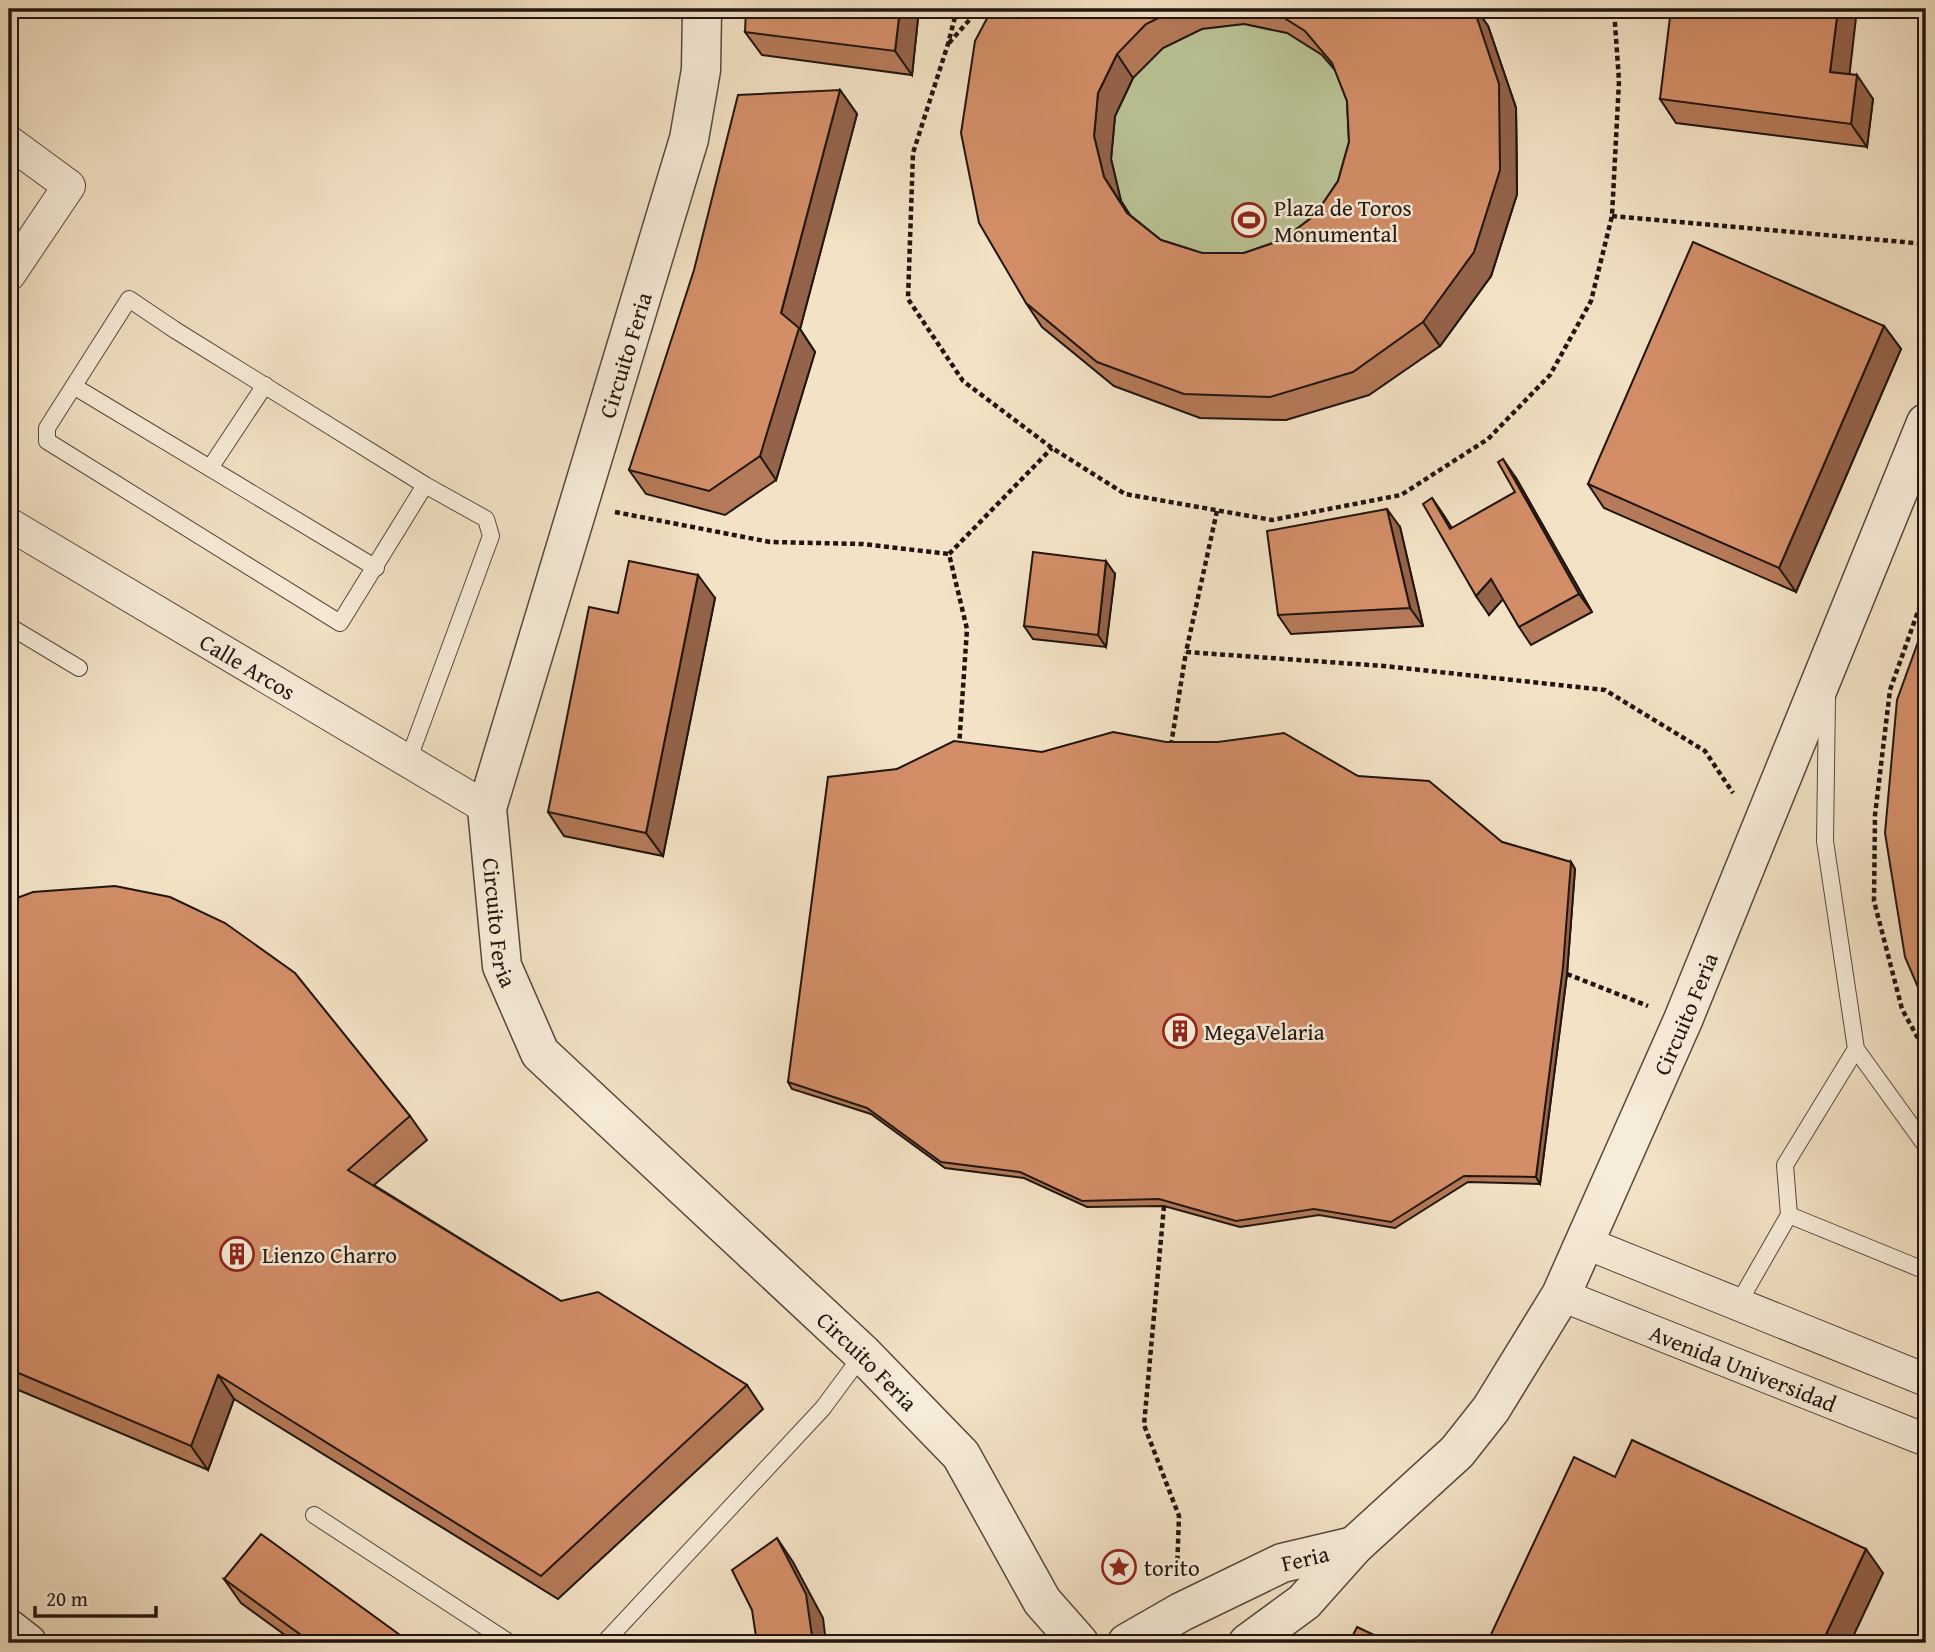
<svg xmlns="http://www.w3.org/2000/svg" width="1935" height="1652" font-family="'Gentium Book Plus',serif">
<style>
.green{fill:#bac395;stroke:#6e6c52;stroke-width:2}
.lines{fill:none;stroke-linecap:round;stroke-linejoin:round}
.service-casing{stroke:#56483d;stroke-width:18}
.minor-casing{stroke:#56483d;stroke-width:34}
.tertiary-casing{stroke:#56483d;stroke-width:41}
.path{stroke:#211510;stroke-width:4.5;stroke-dasharray:5 3.5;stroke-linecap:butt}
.service{stroke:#f7ecd9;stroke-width:16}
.minor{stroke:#f7ecd9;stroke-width:32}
.tertiary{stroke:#f7ecd9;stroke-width:38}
.wall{fill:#b57a59;stroke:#211510;stroke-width:2;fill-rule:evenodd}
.shaded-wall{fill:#946349;stroke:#211510;stroke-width:2}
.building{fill:#d38e68;stroke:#211510;stroke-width:2}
.labels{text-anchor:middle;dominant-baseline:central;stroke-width:5;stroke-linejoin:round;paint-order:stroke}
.poi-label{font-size:23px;fill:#211510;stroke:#f7ecd9;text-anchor:start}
.street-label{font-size:23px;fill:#211510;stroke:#f7ecd9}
</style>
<rect width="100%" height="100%" fill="#f3e2c5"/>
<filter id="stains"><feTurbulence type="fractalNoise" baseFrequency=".00286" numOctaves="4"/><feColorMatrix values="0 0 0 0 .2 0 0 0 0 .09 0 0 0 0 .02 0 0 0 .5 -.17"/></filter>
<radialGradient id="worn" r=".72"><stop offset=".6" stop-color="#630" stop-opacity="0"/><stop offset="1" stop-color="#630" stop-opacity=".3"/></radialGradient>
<polygon class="green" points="1022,9 1475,9 1488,26 1516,108 1517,194 1491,276 1440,346 1286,420 991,65"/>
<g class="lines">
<g class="service-casing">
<g id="service">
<polyline points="75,387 376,568"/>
<polyline points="210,468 265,385"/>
<polyline points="9,626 79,668"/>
<polyline points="1827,697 1825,841 1856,1049 1926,1146"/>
<polyline points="408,761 491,536 486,519 425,485 175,330 129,299 47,428 47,441 340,623 425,485"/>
<polyline points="1789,1215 1926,1271"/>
<polyline points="1738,1304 1789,1215 1785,1165 1856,1049"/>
<polyline points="314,1515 510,1643"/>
<polyline points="604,1643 823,1408 863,1354"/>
</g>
</g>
<g class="minor-casing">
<g id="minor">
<polyline points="9,142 69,186 9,275"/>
<path id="s1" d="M 9,524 L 487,808"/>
<polyline points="1586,1243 1926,1380"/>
<path id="s2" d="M 1561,1295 L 1926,1440"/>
</g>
</g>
<g class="tertiary-casing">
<g id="tertiary">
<path id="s3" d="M 702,9 L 701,70 L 689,139 L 487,808 L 502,966 L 540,1053 L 863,1354 L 961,1455 L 1042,1601 L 1079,1643"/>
<polyline points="9,1629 27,1643"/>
<path id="s4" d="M 1127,1643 L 1181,1612 L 1282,1563 L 1354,1546"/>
<path id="s5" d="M 1248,1643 L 1304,1602 L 1354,1546 L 1457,1452 L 1491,1409 L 1561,1295 L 1683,1020 L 1926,423"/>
</g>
</g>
<g class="path">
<polyline points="957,9 948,44 913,153 908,299 963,381 1052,448 1125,494 1272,520 1401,495 1488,439 1550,375 1591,301 1612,216 1619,81 1614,9"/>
<polyline points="949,43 979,9"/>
<polyline points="1612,216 1926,244"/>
<polyline points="1217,511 1186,652 1384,666 1605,690 1705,751 1733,793"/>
<polyline points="615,512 770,542 863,544 949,554"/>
<polyline points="1926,589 1890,690 1875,815 1874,901 1902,1009 1926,1053"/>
<polyline points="1171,745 1186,652"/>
<polyline points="959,747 967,629 949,554 1052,448"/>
<polyline points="1567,974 1648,1006"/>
<polyline points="1164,1206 1144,1425 1179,1516 1177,1571"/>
</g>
<use href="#service" class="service"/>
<use href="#minor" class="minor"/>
<use href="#tertiary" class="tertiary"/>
</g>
<g class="wall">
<polygon points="919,9 912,75 762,55 745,32"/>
<path d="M 992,9 L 1476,9 L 1488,26 L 1516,108 L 1517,194 L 1491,276 L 1440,346 L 1369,395 L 1286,420 L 1200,418 L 1114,386 L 1042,327 L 1026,303 ZM 1244,24 L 1287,33 L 1322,55 L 1335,70 L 1347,101 L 1349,142 L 1338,181 L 1315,215 L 1282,240 L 1244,253 L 1202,253 L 1161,240 L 1130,215 L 1121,201 L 1111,159 L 1115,116 L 1133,78 L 1163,48 L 1202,29 Z"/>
<polygon points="1849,74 1873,99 1867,147 1676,123 1660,99"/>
<polygon points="840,90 857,114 800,329 815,352 776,480 725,515 646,494 629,470"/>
<polygon points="1884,326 1901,349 1796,592 1604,508 1588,484"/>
<polygon points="1516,478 1592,612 1531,645 1519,627 1503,599 1489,615 1432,498 1452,528 1515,492"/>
<polygon points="1400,527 1423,626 1291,634 1278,615"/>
<polygon points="1115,574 1106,647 1033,639 1024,626"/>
<polygon points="715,598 663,856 564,836 548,812 618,613"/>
<polygon points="1166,742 1358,776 1502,842 1571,862 1575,869 1567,974 1540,1184 1468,1182 1395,1228 1319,1215 1240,1227 1164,1206 1087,1207 1024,1178 945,1168 871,1114 792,1089 788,1082 897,769 1042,752"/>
<polygon points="9,901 410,1116 427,1140 374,1185 561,1301 747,1385 763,1409 558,1599 234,1399 208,1470 9,1386"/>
<polygon points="224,1579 411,1643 296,1643 241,1603"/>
</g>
<g class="shaded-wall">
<polygon points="900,9 919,9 912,75 895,51"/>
<polygon points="1474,9 1476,9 1488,26 1516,108 1517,194 1491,276 1440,346 1423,322"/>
<polygon points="1838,9 1857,9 1847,96 1830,72"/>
<polygon points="1117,54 1133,78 1115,116 1111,159 1121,201 1144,237 1104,177 1094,136 1098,93"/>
<polygon points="1857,75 1873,99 1867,147 1851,124"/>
<polygon points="840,90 857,114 800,329 815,352 776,480 760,456 781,313"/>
<polygon points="1884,326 1901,349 1796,592 1779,568"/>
<polygon points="1503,459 1516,478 1592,612 1579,594"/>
<polygon points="1432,498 1445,517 1463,548 1450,529"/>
<polygon points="1387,509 1400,527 1423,626 1410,608"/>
<polygon points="1106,561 1115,574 1106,647 1098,635"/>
<polygon points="698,575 715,598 663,856 646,833"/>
<polygon points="1491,579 1504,598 1489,615 1476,596"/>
<polygon points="1571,862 1575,869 1567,974 1540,1184 1536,1177"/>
<polygon points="218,1375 234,1399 208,1470 191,1446"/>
<polygon points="777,1538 793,1562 823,1618 826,1643 813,1643"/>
<polygon points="1866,1549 1883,1573 1850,1643 1822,1643"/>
</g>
<g class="building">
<polygon points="746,9 900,9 895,51 745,32"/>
<polygon points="992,9 1177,9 1146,24 1117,54 1098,93 1094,136 1104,177 1127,213 1161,240 1202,253 1244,253 1282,240 1315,215 1338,181 1349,142 1347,101 1332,63 1305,31 1270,9 1267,9 1474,9 1499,84 1500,170 1474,252 1423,322 1353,372 1270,397 1184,394 1097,362 1026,303 979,223 961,133 975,41"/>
<polygon points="1671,9 1838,9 1830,72 1857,75 1851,124 1660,99"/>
<polygon points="840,90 781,313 799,328 760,456 709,491 629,470 694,270 738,95"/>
<polygon points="1693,242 1884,326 1779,568 1588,484"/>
<polygon points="1503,459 1579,594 1519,627 1491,579 1476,596 1423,504 1432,498 1450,529 1515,492 1498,462"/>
<polygon points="1387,509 1410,608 1278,615 1267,531"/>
<polygon points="1033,552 1106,561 1098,635 1024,626"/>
<polygon points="629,561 698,575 646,833 548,812 589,607 618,613"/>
<polygon points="1926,620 1926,1006 1905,957 1885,833 1897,700"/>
<polygon points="1113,732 1166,742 1218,742 1284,733 1358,776 1429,781 1502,842 1571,862 1563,967 1536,1177 1464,1176 1391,1222 1314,1209 1236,1221 1159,1199 1082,1201 1020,1172 941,1162 867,1108 788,1082 828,777 897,769 954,741 1042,752"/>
<polygon points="115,886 170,897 225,923 295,973 410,1116 348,1170 561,1301 598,1292 747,1385 541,1576 218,1375 191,1446 9,1369 9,901 33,892"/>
<polygon points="1632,1440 1866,1549 1822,1643 1487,1643 1574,1457 1615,1477"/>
<polygon points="261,1534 411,1643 312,1643 224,1579"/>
<polygon points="777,1538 806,1594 813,1643 757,1643 752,1610 732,1570"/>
<polygon points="1357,1627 1391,1643 1349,1643"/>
</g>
<defs>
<g id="stadium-ring" transform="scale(1.75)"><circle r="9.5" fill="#f7ecd9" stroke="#8f2418" stroke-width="1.5"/><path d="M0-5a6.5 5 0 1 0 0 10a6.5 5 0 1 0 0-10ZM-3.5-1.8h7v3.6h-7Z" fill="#8f2418"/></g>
<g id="building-ring" transform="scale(1.75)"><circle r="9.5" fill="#f7ecd9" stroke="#8f2418" stroke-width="1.5"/><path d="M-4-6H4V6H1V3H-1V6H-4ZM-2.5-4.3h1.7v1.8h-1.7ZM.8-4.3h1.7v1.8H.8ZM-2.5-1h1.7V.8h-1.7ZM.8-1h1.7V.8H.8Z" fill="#8f2418"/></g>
<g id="sight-ring" transform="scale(1.75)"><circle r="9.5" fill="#f7ecd9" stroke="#8f2418" stroke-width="1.5"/><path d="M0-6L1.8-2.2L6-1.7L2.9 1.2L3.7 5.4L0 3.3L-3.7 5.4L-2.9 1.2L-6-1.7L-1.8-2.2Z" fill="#8f2418"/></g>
</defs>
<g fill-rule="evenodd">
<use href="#stadium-ring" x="1249" y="220"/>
<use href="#building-ring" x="1180" y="1031"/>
<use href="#building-ring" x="237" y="1254"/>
<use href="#sight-ring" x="1119" y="1567"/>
</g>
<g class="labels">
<g class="poi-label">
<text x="1274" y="207">Plaza de Toros<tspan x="1274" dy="26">Monumental</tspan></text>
<text x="1204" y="1031">MegaVelaria</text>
<text x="262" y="1254">Lienzo Charro</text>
<text x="1144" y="1567">torito</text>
</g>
<g class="street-label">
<text transform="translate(625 355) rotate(-73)">Circuito Feria</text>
<text stroke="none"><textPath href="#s1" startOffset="278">Calle Arcos</textPath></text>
<text stroke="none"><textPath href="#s3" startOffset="945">Circuito Feria</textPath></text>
<text stroke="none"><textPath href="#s5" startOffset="780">Circuito Feria</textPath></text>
<text stroke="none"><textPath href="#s3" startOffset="1533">Circuito Feria</textPath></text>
<text stroke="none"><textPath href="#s2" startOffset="196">Avenida Universidad</textPath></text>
<text stroke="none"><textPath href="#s4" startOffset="198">Feria</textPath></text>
</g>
</g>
<rect width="1935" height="1652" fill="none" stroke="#f3e2c5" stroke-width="35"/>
<rect x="10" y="10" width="1914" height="1631" fill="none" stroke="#211510" stroke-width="3.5"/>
<rect x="18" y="18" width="1900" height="1617" fill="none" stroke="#211510" stroke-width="2"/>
<path d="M35 1606v10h121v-10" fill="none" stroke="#211510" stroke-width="3.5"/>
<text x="46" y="1606" font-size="21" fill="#211510" stroke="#f7ecd9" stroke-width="5" paint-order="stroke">20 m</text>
<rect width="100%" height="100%" filter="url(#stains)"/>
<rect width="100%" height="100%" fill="url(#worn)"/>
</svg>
